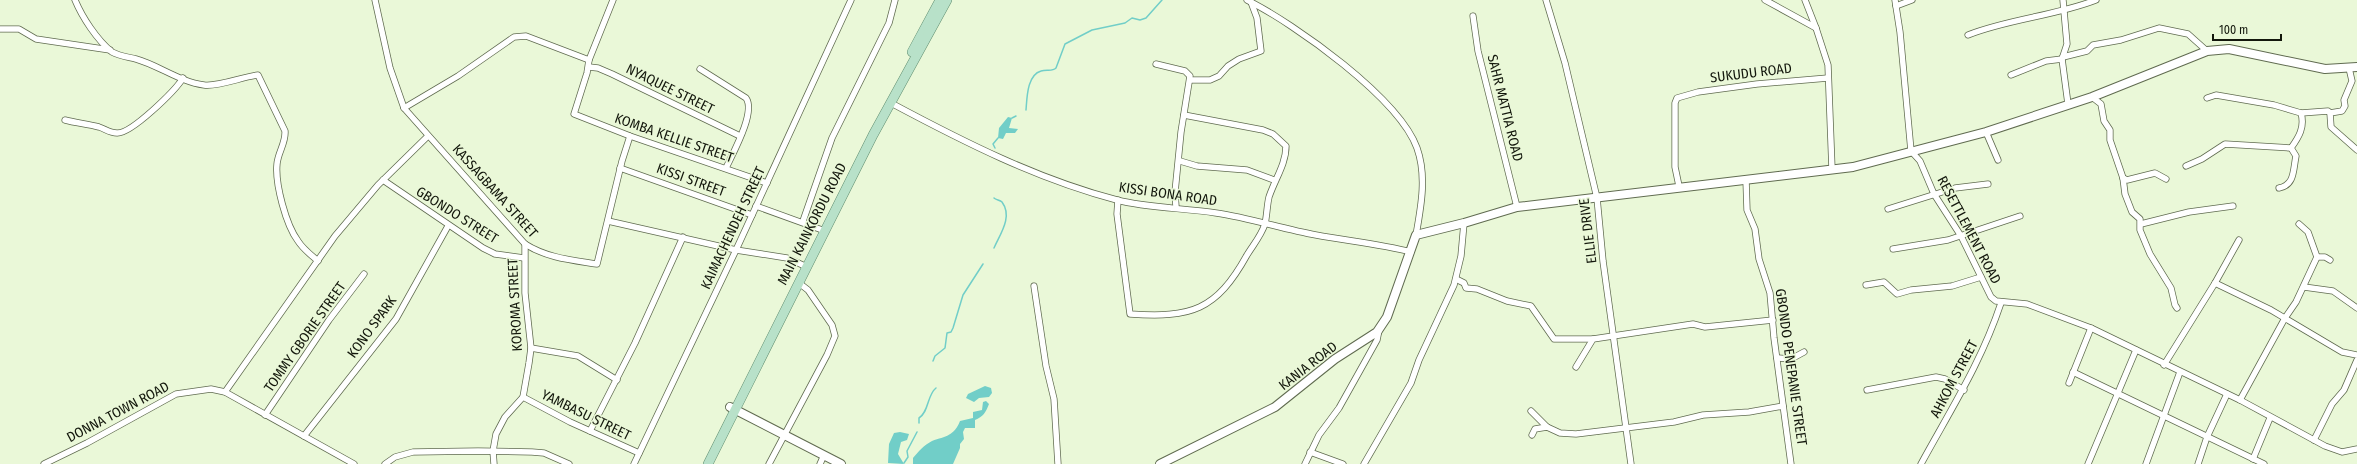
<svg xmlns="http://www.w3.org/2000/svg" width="2357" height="464" font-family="'Fira Sans Condensed',sans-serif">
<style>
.water{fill:#71cec8}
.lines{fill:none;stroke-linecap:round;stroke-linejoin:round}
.stream{stroke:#71cec8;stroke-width:1.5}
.minor-casing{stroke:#606b50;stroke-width:7}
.secondary-casing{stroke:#606b50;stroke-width:10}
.primary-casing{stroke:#5f8d6f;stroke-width:10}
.minor{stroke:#fff;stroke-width:5.5}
.secondary{stroke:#fff;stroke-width:8}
.primary{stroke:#b8e1c9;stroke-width:9}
.labels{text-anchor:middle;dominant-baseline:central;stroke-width:3;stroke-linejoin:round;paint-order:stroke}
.street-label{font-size:14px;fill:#13170c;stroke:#eaf8d8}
</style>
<rect width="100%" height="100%" fill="#eaf8d8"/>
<g class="water">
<polygon points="1008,117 1012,118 1009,128 1018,129 1015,133 1006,133 1003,139 998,138 999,128"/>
<polygon points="985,386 991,388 992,393 989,397 979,398 974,402 966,398 968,394"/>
<path d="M 986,401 L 989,404 C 986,412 983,417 975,420 L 975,428 L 965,428 L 963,432 L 964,439 L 960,444 L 960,448 L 953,464 L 913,464 L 913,458 C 918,452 924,445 932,441 C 946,436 954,436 960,421 L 973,418 L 973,412 L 982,410 L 983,402 Z"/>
<polygon points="900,432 909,434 907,440 901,442 898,454 904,464 888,463 889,444 894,433"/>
</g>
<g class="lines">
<g class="stream">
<path d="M 1026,110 C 1027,98 1027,75 1041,71 C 1047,69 1052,72 1056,68 L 1065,44 L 1092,30 L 1125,23 L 1132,18 L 1140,20 L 1146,18 L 1162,0"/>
<polyline points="1012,118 1016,116"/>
<polyline points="995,148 993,144 998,138"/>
<path d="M 994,198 C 996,200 1000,200 1002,202 C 1013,217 1000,234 994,248"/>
<polyline points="933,361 935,356 945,348 947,333 951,332 953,328 963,295 983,264"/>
<path d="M 919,423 L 919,418 C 929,412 927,395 936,388"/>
<polyline points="904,463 908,457 907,451 917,432"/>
</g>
<g class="minor-casing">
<g id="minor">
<path d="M 75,0 C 82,17 97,40 112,52 C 119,56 128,57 136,59 C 158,65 180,82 204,85 C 218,87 242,77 258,75 L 285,131 C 286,143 278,152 277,164 C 275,184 286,225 298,241 C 303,249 311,255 318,261"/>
<path d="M 375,0 L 390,68 L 404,108 L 525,244 C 547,258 572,260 597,264 L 622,161 L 630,136"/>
<polyline points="613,0 589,60 587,73 574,114 630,136 767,183"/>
<path d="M 1247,0 C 1295,24 1399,98 1417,148 C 1427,176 1421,207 1416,235"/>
<polyline points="1546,0 1565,63 1597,198 1603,261 1631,464"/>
<polyline points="1765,0 1816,28 1828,65 1832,169"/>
<polyline points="1805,0 1816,28"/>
<polyline points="1895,0 1900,32 1911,151 1920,161 1934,194 1961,236 1991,297 1996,301 2027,304 2091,328 2240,400 2325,446 2342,452 2357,449"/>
<polyline points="2063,0 2067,44 2062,59 2068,104"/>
<polyline points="1896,6 1912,0"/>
<polyline points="1473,16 1478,51 1517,207"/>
<polyline points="0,29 19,29 36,39 110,50"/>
<path d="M 1968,35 C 2008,19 2055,16 2096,0"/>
<polyline points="2063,57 2087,51 2093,45 2121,40 2159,28 2188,34 2207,51"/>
<polyline points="1156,64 1185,71 1190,76 1181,132 1175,192 1176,207"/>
<polyline points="589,67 598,68 612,74 740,136"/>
<path d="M 700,69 L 746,98 C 756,112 733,153 726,168"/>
<polyline points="2011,75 2046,61 2062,59"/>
<polyline points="1190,80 1210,80 1219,76 1228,66 1239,59 1261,51 1257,18 1251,2"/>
<polyline points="2092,97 2101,104 2104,121 2110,130 2110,140 2123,178 2125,194 2132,212 2140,219 2140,230 2150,254 2171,288 2175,305 2177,308"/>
<polyline points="2207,98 2216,95 2274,105 2301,113 2328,111 2330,113 2331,127 2357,150"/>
<path d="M 891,103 C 964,142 1037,179 1117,200 C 1147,208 1185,208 1216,213 C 1250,218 1283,229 1316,235 C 1348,241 1380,244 1411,252"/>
<polyline points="404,108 458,76 514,37 526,36 589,60"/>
<polyline points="2330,113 2342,111 2345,106 2344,100 2352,81 2349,68"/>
<path d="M 65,120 C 76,123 88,124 99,127 C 105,129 110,133 117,133 C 131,134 175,91 183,78"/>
<polyline points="1986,132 1998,160"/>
<polyline points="1180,161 1197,166 1247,170 1274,180"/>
<path d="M 2186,166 L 2202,159 L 2225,144 L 2291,148 C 2299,137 2305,127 2301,113"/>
<polyline points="620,168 752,215"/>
<polyline points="2123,178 2127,180 2155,173 2166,179"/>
<polyline points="383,180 483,248 495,254 524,258"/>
<polyline points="1746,180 1747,210 1755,229 1759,259 1770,293 1774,338 1791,464"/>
<polyline points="1679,186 1675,167 1675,103 1677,98 1698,92 1757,84 1828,78"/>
<path d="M 2279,188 C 2295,185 2293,170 2296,156 L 2291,148"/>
<path d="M 1118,200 L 1117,214 L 1130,314 C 1191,318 1216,311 1247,255 C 1253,245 1261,236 1265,224 C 1267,215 1267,205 1269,197 C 1275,179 1286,164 1286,146 L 1273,134 L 1263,130 L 1184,115"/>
<polyline points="756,206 825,231"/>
<polyline points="1888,209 1955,188 1988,184"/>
<polyline points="608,221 736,250 787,258 807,267"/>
<polyline points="803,221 832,138 889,23 895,0"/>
<polyline points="2141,224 2189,212 2233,206"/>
<polyline points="1893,249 1948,240 2020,216"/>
<polyline points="2317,257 2325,257 2330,260"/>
<polyline points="1456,279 1464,283 1466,288 1477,289 1507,301 1531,306 1554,339 1593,339"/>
<polyline points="2215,283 2271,310 2342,352 2357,355"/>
<polyline points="1866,285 1884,282 1897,294 1911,290 1952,286 1981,277"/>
<polyline points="1034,286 1046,366 1054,399 1058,464"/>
<polyline points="2304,287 2333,291 2357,308"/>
<polyline points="531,348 578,356 617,380"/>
<polyline points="1777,358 1791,359 1804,352"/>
<polyline points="2164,365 2215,283 2239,240"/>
<polyline points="1576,367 1593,339 1693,324 1705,327 1773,320"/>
<polyline points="2073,372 2264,464"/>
<polyline points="2069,383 2091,328"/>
<polyline points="1867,390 1936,377 1945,379 1964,390"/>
<polyline points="225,392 335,236 378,185 428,136"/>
<polyline points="523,397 570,422 639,453"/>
<polyline points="2240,400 2285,318 2296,302 2317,257 2308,232 2299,224"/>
<polyline points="1531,411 1547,427"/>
<polyline points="265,415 329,320 364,274"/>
<polyline points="590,431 635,343 683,237"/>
<polyline points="1532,435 1535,429 1547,427 1560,433 1576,434 1674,422 1703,415 1749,412 1783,406"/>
<polyline points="304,436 396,319 448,226"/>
<polyline points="2314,440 2332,404 2344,390 2357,360"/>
<polyline points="1310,452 1343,464"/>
<polyline points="2253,459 2270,418"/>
<polyline points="44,464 87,443 176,394 211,389 225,392 354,464"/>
<polyline points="385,464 395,457 413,452 478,451 532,452 544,453 569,464"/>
<polyline points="494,464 493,451 496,434 505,417 523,397 529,363 531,348 525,293 525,244"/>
<polyline points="634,464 736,250 851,0"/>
<polyline points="769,464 827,355 835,336 832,325 808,290 799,283"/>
<polyline points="820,464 824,455"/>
<polyline points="1305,464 1319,435 1339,408 1367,358 1377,340 1379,330"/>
<polyline points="1364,464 1411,383 1419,360 1454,285 1461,256 1464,223"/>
<path d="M 1921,464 C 1951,409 1981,363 2001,303"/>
<polyline points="2088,464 2136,350"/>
<polyline points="2146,464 2180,372"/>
<polyline points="2198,464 2207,437 2227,394"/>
</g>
</g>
<g class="secondary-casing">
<g id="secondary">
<polyline points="730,407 841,464"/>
<polyline points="1160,464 1275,407 1335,359 1377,332 1387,317 1416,235 1464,223 1517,207 1853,167 1986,132 2092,97 2207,51 2229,49 2325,69 2357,67"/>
</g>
</g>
<g class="primary-casing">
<g id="primary">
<polyline points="912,52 940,0"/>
<polyline points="708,464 873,135 947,0"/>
</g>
</g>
<use href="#minor" class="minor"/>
<use href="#secondary" class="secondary"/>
<use href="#primary" class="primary"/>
</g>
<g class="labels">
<g class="street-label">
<text transform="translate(1751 73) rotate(-7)">SUKUDU ROAD</text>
<text transform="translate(670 89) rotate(26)">NYAQUEE STREET</text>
<text transform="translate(1505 108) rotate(76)">SAHR MATTIA ROAD</text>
<text transform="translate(674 138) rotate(19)">KOMBA KELLIE STREET</text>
<text transform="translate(691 180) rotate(20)">KISSI STREET</text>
<text transform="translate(495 191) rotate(48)">KASSAGBAMA STREET</text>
<text transform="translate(1168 194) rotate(8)">KISSI BONA ROAD</text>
<text transform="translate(457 215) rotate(32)">GBONDO STREET</text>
<text transform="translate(812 224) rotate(-63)">MAIN KAINKORDU ROAD</text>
<text transform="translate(733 228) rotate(-65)">KAIMACHENDEH STREET</text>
<text transform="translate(1969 230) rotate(62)">RESETTLEMENT ROAD</text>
<text transform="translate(1588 231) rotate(-97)">ELLIE DRIVE</text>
<text transform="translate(515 305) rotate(-93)">KOROMA STREET</text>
<text transform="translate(372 327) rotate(-54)">KONO SPARK</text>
<text transform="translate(305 337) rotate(-55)">TOMMY GBORIE STREET</text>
<text transform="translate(1308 366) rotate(-38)">KANIA ROAD</text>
<text transform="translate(1791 367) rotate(82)">GBONDO PENEPANIE STREET</text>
<text transform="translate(1954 379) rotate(-62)">AHKOM STREET</text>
<text transform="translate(118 412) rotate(-28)">DONNA TOWN ROAD</text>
<text transform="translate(586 415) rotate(26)">YAMBASU STREET</text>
</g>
</g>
<path d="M2213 34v6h68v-6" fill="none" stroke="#13170c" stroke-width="2"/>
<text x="2219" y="34" font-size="12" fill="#13170c" stroke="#eaf8d8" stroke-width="3" paint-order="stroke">100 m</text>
</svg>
